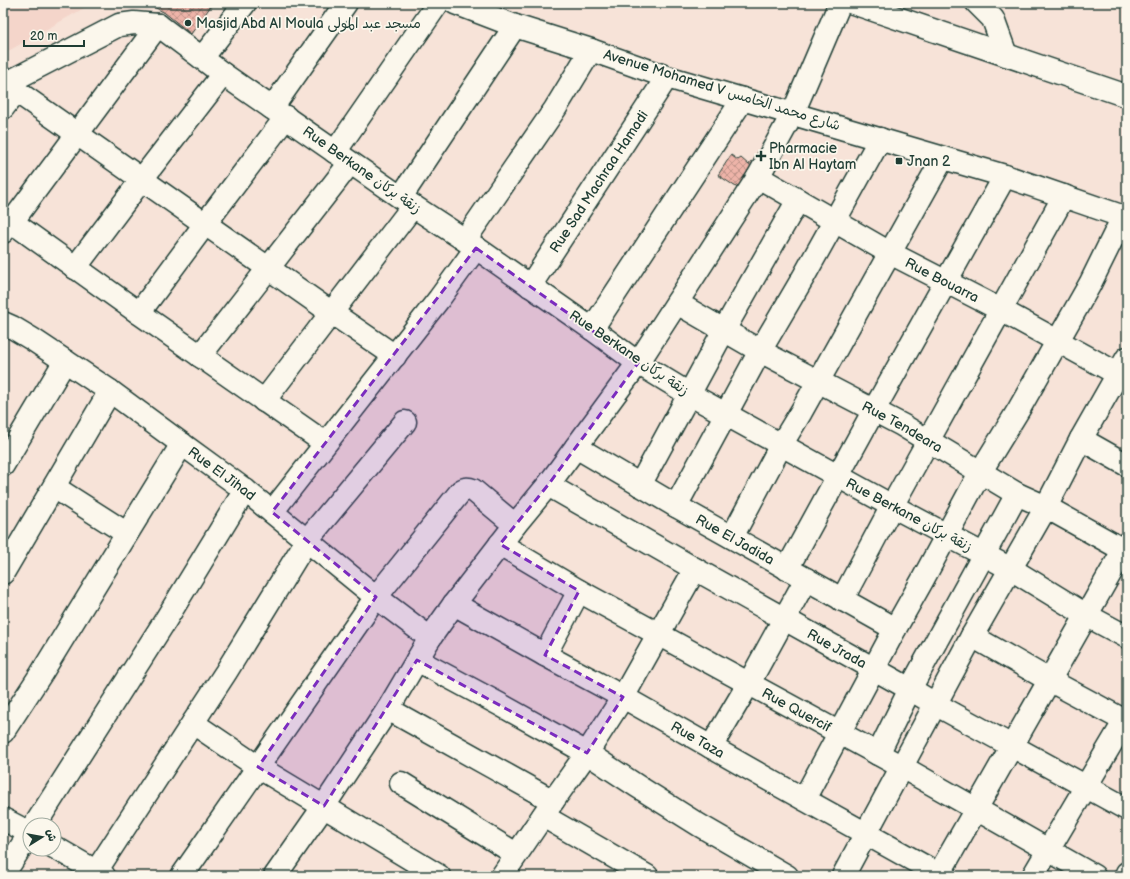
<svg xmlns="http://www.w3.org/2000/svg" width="1130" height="879" font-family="'Balsamiq Sans','Playpen Sans Arabic',sans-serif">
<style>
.built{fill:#f4d5ca}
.building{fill:url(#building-cross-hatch);stroke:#1f3d34}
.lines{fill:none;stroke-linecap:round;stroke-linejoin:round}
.minor-casing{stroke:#1f3d34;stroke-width:25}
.minor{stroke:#fbf7ec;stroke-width:22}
.marked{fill:#7b2cbf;fill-opacity:0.2;stroke:#7b2cbf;stroke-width:3;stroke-dasharray:8 5;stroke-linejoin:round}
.poi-dot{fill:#1f3d34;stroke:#fbf7ec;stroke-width:1.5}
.labels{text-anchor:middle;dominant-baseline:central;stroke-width:3.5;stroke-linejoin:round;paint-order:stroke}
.poi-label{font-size:14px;fill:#1f3d34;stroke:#fbf7ec;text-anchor:start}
.street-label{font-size:14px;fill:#1f3d34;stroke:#fbf7ec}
</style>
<defs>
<pattern id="building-cross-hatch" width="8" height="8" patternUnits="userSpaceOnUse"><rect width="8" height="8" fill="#eeb4a9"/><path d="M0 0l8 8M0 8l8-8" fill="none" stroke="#c0948a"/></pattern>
</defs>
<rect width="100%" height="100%" fill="#f7e3d8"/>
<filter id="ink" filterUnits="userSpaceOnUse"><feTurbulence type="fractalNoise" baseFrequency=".025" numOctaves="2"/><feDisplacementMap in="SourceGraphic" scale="8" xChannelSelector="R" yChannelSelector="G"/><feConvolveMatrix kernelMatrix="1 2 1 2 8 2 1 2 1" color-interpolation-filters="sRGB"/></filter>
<g filter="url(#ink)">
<polygon class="built" points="3,3 93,3 3,54"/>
<g class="building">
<polygon points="147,3 213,3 191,34 165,13"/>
<polygon points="731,155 738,160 741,158 749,165 751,161 760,168 745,193 718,175"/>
</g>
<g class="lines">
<g class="minor-casing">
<g id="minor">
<polyline points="455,3 515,26 591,50 667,77 1005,176 1127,218"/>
<polyline points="853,3 1127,96"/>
<polyline points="977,3 993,19 1006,55"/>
<polyline points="158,25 223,74 413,206 465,240 592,329 638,363 689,394 892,506 1011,569 1086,615 1127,637"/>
<polyline points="202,58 245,3"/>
<polyline points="6,84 332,313 395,356"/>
<polyline points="3,85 119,25 134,23 158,25"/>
<polyline points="3,108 16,91"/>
<polyline points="272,108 346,3"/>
<polyline points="335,152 438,3"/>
<path id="s1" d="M 758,177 L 890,253 L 1001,310 L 1127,379"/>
<polyline points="401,197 515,26"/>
<polyline points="12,222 139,313 325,443"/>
<polyline points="3,232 12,222 158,25"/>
<polyline points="465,240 555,109 591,50"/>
<polyline points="75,268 142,179 223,74"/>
<path id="s2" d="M 530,286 L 667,77"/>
<path id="s3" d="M 677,303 L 760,351 L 902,425 L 1017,494 L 1046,507 L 1127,552"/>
<polyline points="139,313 205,224 286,117"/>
<path id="s4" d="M 3,323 L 12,327 L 32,339 L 110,391 L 182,444 L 245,490 L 376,597 L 430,638"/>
<polyline points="592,329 743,99"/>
<polyline points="200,356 350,163"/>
<polyline points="264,401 413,206"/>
<polyline points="1081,439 1127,465"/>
<path id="s5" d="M 576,447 L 676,506 L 895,629"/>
<polyline points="3,465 65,361"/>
<path id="s6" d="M 548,485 L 695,569 L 910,689 L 935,704 L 1127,809"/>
<polyline points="640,485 724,330 798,200"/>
<polyline points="54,487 126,533"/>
<polyline points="676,506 760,351 804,276 880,139"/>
<polyline points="272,512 439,299 476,248"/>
<polyline points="732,537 781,445 801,412 943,158"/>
<path id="s7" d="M 500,544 L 579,591 L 902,767 L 1094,876"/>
<polyline points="787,569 874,410 1005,176"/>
<polyline points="3,573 110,391"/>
<polyline points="842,600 892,506 1064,196"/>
<path id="s8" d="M 454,604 L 545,655 L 623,697 L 764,777 L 942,876"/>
<polyline points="972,636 1049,680 1127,722"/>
<polyline points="545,655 579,591"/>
<polyline points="417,660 499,704 587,753 637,786 699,825 787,876"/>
<polyline points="388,709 553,801"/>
<polyline points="193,723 258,767 439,876"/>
<polyline points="3,732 41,674 182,444"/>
<polyline points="711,747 749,683 806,579"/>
<polyline points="878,754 910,689 1017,494"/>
<polyline points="401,783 516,854"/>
<polyline points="804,799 895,629 922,581 981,471 1019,409 1090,284 1123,217"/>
<polyline points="543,816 647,876"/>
<polyline points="3,819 30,833"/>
<polyline points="35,825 165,621 245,490"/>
<polyline points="54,847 104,876"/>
<polyline points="939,874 1127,544"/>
<polyline points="3,875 30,833"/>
<polyline points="93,876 226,672 307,540 405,422"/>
<path d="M 182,876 L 376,597 L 461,491 C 465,488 468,488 473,490 L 515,525"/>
<polyline points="275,876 324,806 388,709 430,638 454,604 515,525 548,485 638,363 758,177 793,113 840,3"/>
<polyline points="502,876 553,801 587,753 623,697 695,569"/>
<polyline points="843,876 972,636 1046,507 1081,439 1127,358"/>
<polyline points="1033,876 1127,717"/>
<polyline points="1126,876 1127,873"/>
</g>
</g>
<use href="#minor" class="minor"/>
</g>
</g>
<path class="marked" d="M 476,248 L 638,363 L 548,485 L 500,544 L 579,591 L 545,655 L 623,697 L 587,753 L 417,660 L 324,806 L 258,767 L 376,597 L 272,512 Z"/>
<g class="poi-dot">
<circle cx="188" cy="23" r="4"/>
<path d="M759 150h4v4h4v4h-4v4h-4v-4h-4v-4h4z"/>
<rect x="895" y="157" width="8" height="8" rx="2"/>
</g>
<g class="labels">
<g class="poi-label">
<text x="196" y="23">Masjid Abd Al Moula مسجد عبد المولى</text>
<text x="769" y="148">Pharmacie<tspan x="769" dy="16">Ibn Al Haytam</tspan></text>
<text x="907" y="161">Jnan 2</text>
</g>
<g class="street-label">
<text transform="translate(722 90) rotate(17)">Avenue Mohamed V شارع محمد الخامس</text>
<text transform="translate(362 170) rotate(35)">Rue Berkane زنقة بركان</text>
<text stroke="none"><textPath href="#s2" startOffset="125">Rue Sad Machraa Hamadi</textPath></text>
<text stroke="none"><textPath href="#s1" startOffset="211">Rue Bouarra</textPath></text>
<text transform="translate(629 353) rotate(34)">Rue Berkane زنقة بركان</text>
<text stroke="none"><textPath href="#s3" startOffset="257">Rue Tendeara</textPath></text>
<text stroke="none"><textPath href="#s4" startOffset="266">Rue El Jihad</textPath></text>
<text transform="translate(909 515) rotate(28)">Rue Berkane زنقة بركان</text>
<text stroke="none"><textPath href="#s5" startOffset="184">Rue El Jadida</textPath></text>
<text stroke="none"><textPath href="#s6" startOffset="332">Rue Jrada</textPath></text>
<text stroke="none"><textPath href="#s7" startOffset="340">Rue Quercif</textPath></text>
<text stroke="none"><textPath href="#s8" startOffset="279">Rue Taza</textPath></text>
</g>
</g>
<rect width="1130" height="879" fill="none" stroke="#fbf7ec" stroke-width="16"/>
<rect x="8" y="8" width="1114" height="863" fill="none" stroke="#1f3d34" stroke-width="1.5" filter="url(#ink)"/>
<g transform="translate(42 837) rotate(79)"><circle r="19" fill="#fbf7ec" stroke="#a3ada2"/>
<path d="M0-3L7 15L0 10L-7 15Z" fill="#1f3d34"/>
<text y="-6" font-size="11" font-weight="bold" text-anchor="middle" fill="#1f3d34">ش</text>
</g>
<path d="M24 40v6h60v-6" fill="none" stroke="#1f3d34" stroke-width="2"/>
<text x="30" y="40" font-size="12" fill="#1f3d34" stroke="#fbf7ec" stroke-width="3" paint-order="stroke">20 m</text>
</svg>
